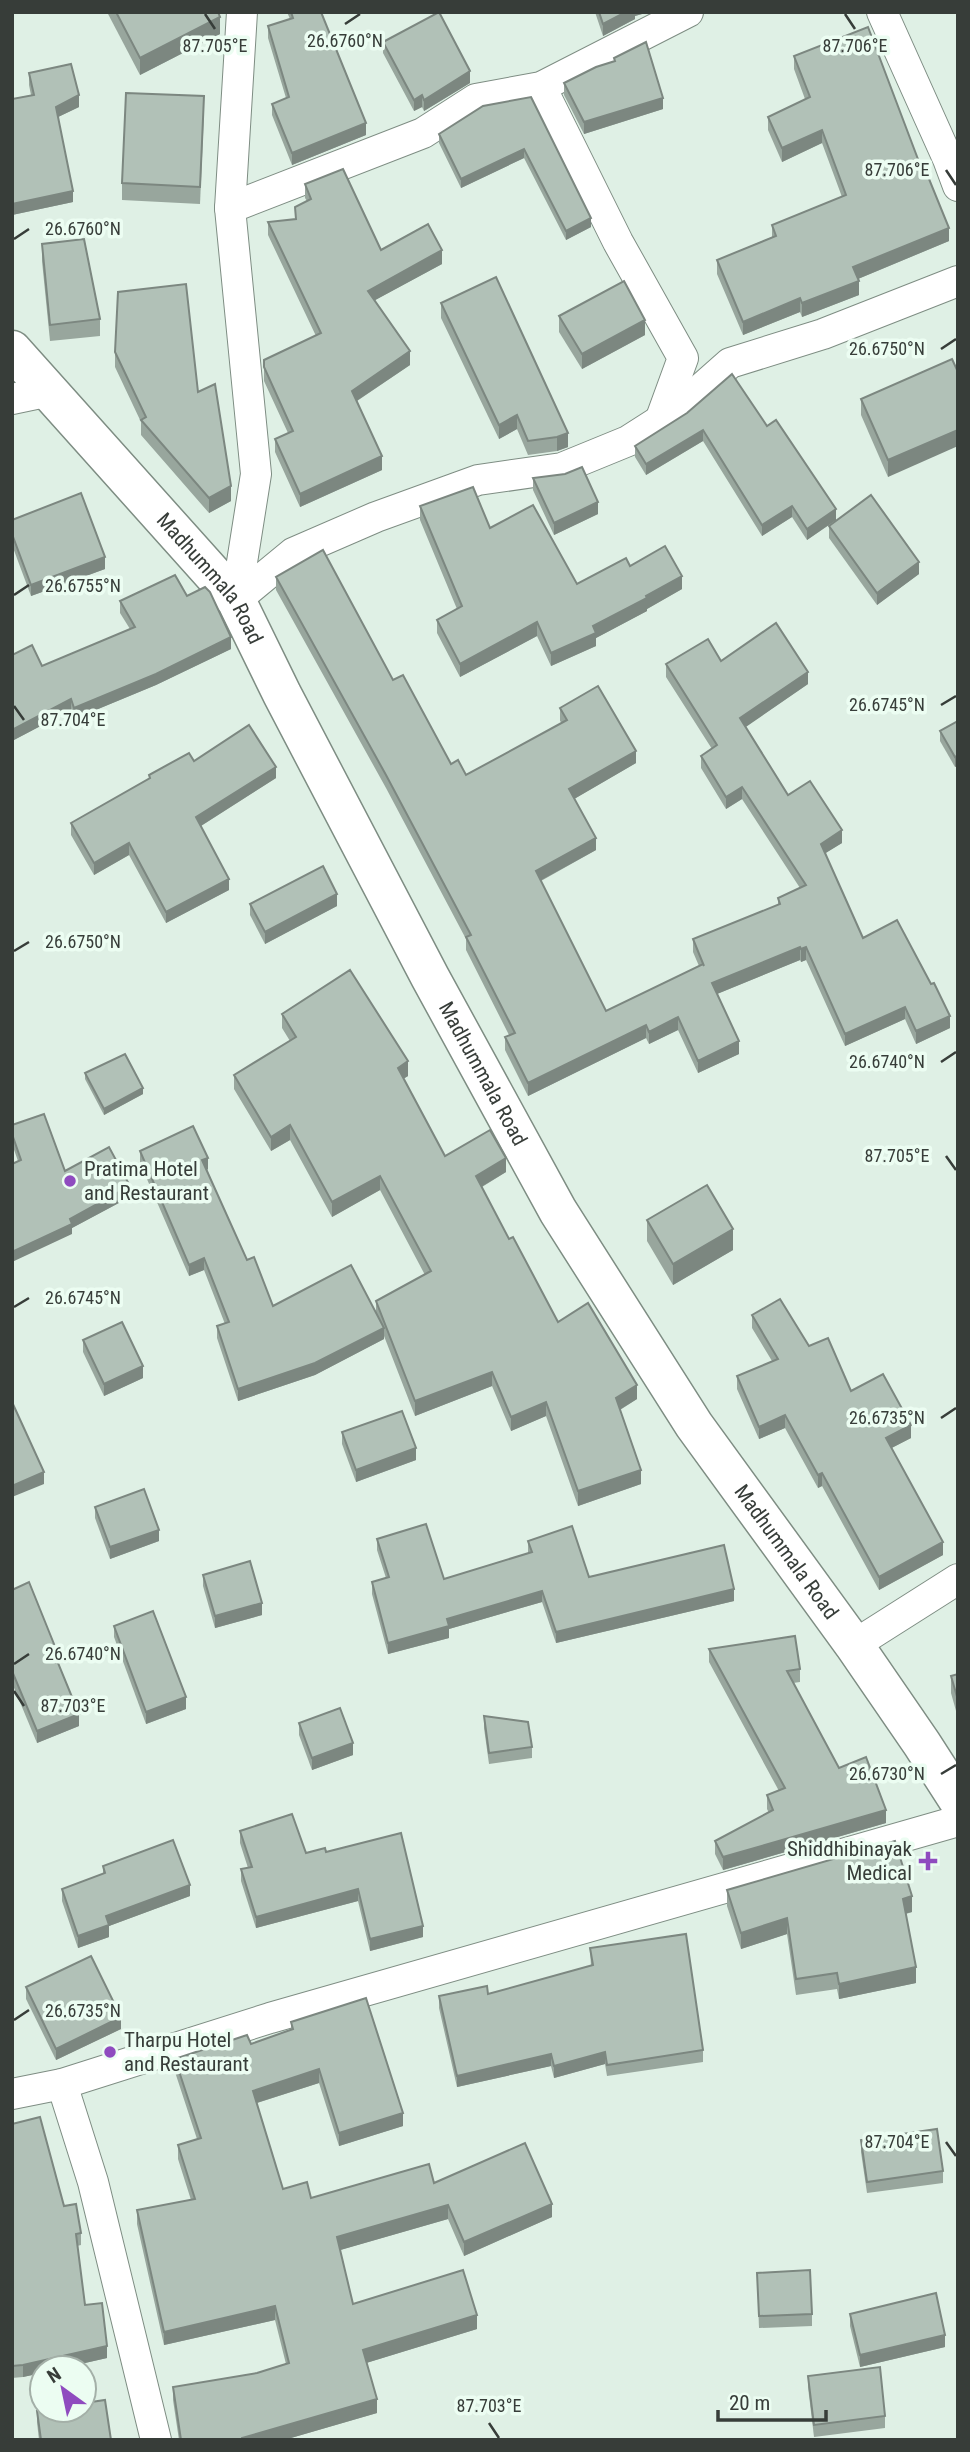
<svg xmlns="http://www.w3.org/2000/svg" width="970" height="2452" font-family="'Roboto Condensed',sans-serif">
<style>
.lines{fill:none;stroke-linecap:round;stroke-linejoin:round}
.street-casing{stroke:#7e8d83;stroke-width:32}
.secondary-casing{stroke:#7e8d83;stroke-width:41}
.street{stroke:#fff;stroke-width:30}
.secondary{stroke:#fff;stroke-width:38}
.wall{fill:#98a69d}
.shaded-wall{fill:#7c8780}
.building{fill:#b1c1b7;stroke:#7c8780;stroke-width:2}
.ticks{fill:none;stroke:#373d39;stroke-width:2.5}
.poi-dot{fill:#8f4bbf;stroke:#ecfdf2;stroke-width:2.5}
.labels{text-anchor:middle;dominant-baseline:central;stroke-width:7;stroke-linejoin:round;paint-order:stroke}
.street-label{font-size:21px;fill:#373d39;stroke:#ecfdf2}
.poi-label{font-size:21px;fill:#373d39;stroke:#ecfdf2;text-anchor:start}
.ticks-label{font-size:18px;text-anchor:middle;fill:#373d39;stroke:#ecfdf2;stroke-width:7;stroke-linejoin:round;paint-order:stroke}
</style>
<rect width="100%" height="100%" fill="#dff0e5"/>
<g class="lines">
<g class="street-casing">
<g id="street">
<polyline points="242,12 230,208 256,474 236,600 293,553 376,517 478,480 562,468 628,441 678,409 730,363 823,334 958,281"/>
<polyline points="882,12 948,159 958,186"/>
<polyline points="541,87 618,242 683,358 660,421"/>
<polyline points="230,208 423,133 476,99 541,87 688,12"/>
<polyline points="12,399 50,391"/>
<polyline points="854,1645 958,1579"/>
<polyline points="62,2084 93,2182 156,2440"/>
<polyline points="12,2094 62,2084 270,2018 958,1821"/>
</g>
</g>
<g class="secondary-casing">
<g id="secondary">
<path id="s1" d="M 12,350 L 236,600 L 282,694 L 430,977 L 558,1211 L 694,1425 L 854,1645 L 922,1744 L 958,1800"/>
</g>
</g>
<use href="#street" class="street"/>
<use href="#secondary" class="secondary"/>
</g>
<g class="wall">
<polygon points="107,12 218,12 220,34 140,75"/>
<polygon points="287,12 321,12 366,135 292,165 272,115 272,104 286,98 268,38 268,26 290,19"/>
<polygon points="595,12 649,12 635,16 635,19 603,36"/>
<polygon points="383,42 470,83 424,111 422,107 414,111 383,53"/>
<polygon points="794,56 949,241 858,279 859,295 802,317 800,312 743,335 717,274 717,260 772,237 772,225 842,197 822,143 782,162 768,130 768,117 805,99 794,69"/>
<polygon points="614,58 663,109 584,134 564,95 564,83 614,61"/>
<polygon points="29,73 79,107 58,117 73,202 12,215 12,99 31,95 29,85"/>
<polygon points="531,97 591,227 566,240 524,158 461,188 439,143 439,134"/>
<polygon points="204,113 200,204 122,200 122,183"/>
<polygon points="305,184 381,250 442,264 375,300 410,365 357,401 382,470 300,507 275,452 275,439 288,433 264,381 264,360 316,336 268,235 268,222 295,219 307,201 305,198"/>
<polygon points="42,244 100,319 100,336 50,341 42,261"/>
<polygon points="441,303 568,447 557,451 528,455 517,429 499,439 441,318"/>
<polygon points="559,316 645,335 582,369 559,332"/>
<polygon points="115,352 198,392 231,501 209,513 141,435 141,422 115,367"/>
<polygon points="952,359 888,477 861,415 861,399"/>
<polygon points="687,413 767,426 836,520 807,540 792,517 762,536 703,441 646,475 635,457 635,446"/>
<polygon points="565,474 598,514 554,535 533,490 533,478"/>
<polygon points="420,506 490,528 577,584 630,566 682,589 647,609 647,611 596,638 596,646 551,666 537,636 460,677 437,633 437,620 457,609 420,520"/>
<polygon points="12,520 105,569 31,596 12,545"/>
<polygon points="829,526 919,574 877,605 829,538"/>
<polygon points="276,577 393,680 451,764 466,775 562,723 560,721 560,708 636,763 574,799 596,850 541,881 606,1011 699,966 693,952 693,939 778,905 778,898 800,888 742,799 726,809 701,768 701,756 712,749 666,677 666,664 721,661 808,684 745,727 788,795 842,843 825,853 863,938 950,1028 916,1044 905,1019 845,1046 806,960 801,962 800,960 717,994 739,1054 698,1073 678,1030 649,1044 646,1038 528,1096 505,1050 505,1037 509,1035 466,950 466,939 386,788 276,590"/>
<polygon points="187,596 231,649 156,685 74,719 71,710 12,741 12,655 42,666 130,629 120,613 120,601"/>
<polygon points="958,721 955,767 940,741 940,731"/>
<polygon points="194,761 276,778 201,826 229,890 166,923 129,855 94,875 71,835 71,823 149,779 149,775"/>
<polygon points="250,904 337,906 265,944 250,915"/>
<polygon points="282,1014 408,1076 403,1079 445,1156 506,1172 482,1187 509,1239 558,1322 637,1399 620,1410 641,1484 578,1506 546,1416 511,1431 492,1386 415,1416 384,1336 384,1339 315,1375 238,1401 217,1338 217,1326 225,1324 204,1270 189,1276 140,1163 140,1151 208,1169 207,1170 247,1260 273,1306 376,1312 376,1301 425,1275 380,1190 332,1217 290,1140 271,1151 234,1089 234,1075 290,1041 282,1028"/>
<polygon points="85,1073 143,1094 104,1115 85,1079"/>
<polygon points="12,1125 65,1171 130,1197 72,1228 72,1234 18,1161 12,1144"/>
<polygon points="647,1220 733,1250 673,1285 647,1241"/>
<polygon points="752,1315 809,1346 851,1391 911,1438 891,1448 943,1555 879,1590 822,1486 818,1488 785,1428 759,1439 737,1389 737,1376 772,1361 752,1328"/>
<polygon points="83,1340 143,1378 104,1396 83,1352"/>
<polygon points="342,1432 416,1460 356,1482 342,1444"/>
<polygon points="95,1507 159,1541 110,1559 95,1518"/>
<polygon points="377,1539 444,1579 528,1553 528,1541 589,1577 734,1601 556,1643 542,1602 449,1629 449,1638 388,1654 372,1594 372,1582 386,1578 377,1550"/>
<polygon points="203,1575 262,1615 215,1628 203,1586"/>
<polygon points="12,1590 54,1653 79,1726 37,1743 12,1683"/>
<polygon points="114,1626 186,1709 146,1724 114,1637"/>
<polygon points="709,1649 800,1669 800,1682 793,1683 839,1768 886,1823 723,1870 715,1854 715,1841 769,1813 767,1809 767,1795 779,1791 709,1662"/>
<polygon points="958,1674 958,1718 951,1693 951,1676"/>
<polygon points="484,1716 532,1747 532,1758 489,1764 484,1728"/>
<polygon points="299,1723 353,1755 312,1770 299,1735"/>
<polygon points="240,1831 306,1853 326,1852 423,1937 370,1951 358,1901 256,1928 241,1881 241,1869 248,1868 240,1843"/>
<polygon points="103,1866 190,1896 109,1926 109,1937 78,1948 62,1901 62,1889 103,1874"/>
<polygon points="727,1890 912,1912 906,1914 916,1983 839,1999 837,1989 796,1995 787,1934 741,1949 727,1906"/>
<polygon points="590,1948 703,2050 703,2062 607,2076 605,2064 554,2078 551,2066 457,2087 439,2008 439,1996 488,1994 591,1966"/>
<polygon points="26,1987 121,2029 56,2060 26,1999"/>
<polygon points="291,2022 403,2126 339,2146 319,2083 257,2103 283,2189 311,2198 434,2183 552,2217 464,2256 448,2219 340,2250 353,2304 477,2329 366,2363 377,2413 284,2440 179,2440 173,2400 173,2387 257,2373 286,2364 275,2320 164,2345 137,2224 137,2210 191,2200 178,2159 178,2145 197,2139 175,2072 175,2059 251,2044 291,2030"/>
<polygon points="12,2124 81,2233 81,2245 77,2246 85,2305 107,2358 23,2377 12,2378"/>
<polygon points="861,2140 943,2171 943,2183 867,2193 861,2152"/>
<polygon points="757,2273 812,2314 812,2326 759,2328"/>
<polygon points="850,2314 945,2347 860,2367 850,2326"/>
<polygon points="808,2376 885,2416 885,2428 814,2437 808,2387"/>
<polygon points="37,2411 111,2440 39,2440 37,2422"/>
</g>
<g class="shaded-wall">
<polygon points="626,12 649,12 635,16 635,19 603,36 603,24"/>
<polygon points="220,17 220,34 140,75 140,58"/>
<polygon points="470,71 470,83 424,111 424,100"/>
<polygon points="79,95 79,107 56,118 56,107"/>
<polygon points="422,95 422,107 414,111 414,100"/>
<polygon points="663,98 663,109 584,134 584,122"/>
<polygon points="366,123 366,135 292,165 292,153"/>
<polygon points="822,130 822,143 782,162 782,148"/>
<polygon points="524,149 524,158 461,188 461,179"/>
<polygon points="73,191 73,202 12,215 12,204"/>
<polygon points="591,218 591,227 566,240 566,231"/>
<polygon points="949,228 949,241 853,281 853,267"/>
<polygon points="442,250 442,264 368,304 368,291"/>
<polygon points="859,281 859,295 802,317 802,303"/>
<polygon points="800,298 800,312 743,335 743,322"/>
<polygon points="645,320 645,335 582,369 582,354"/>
<polygon points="410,351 410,365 352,404 352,391"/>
<polygon points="517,415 517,429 499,439 499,425"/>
<polygon points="703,430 703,441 646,475 646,464"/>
<polygon points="958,430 958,446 888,477 888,460"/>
<polygon points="568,433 568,447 557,451 557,437"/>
<polygon points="382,456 382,470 300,507 300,494"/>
<polygon points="231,486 231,501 209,513 209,498"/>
<polygon points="598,502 598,514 554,535 554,523"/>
<polygon points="792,506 792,517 762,536 762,525"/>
<polygon points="836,509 836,520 807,540 807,529"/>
<polygon points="105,557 105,569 31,596 31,585"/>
<polygon points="919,562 919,574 877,605 877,593"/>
<polygon points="682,576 682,589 647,609 647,611 596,638 596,646 551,666 551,653 593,626"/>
<polygon points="537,622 537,636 460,677 460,664"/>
<polygon points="231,637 231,649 156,685 74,719 74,708"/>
<polygon points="808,672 808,684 740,731 740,718"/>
<polygon points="71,699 71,710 12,741 12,730"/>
<polygon points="636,751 636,763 569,802 569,789"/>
<polygon points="958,755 958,766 955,767 955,757"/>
<polygon points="276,767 276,778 196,829 196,817"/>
<polygon points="742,787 742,799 726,809 726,797"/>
<polygon points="842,830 842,843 821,856 821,844"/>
<polygon points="596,838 596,850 536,883 536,871"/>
<polygon points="129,843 129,855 94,875 94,863"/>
<polygon points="229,879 229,890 166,923 166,912"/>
<polygon points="337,894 337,906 265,944 265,932"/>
<polygon points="800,947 800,960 712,996 712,983"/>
<polygon points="806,947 806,960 801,962 801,949"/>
<polygon points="905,1007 905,1019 845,1046 845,1034"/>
<polygon points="950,1016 950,1028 916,1044 916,1031"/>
<polygon points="678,1017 678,1030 649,1044 649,1032"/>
<polygon points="646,1025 646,1038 528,1096 528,1083"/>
<polygon points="739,1041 739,1054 698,1073 698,1061"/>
<polygon points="408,1061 408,1076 398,1082 398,1068"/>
<polygon points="143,1088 143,1094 104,1115 104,1109"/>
<polygon points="290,1125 290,1140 271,1151 271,1137"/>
<polygon points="208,1158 208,1169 202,1172 202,1160"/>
<polygon points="506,1158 506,1172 476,1190 476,1176"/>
<polygon points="380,1176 380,1190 332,1217 332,1202"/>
<polygon points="130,1186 130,1197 72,1228 72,1234 12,1262 12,1252 70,1219"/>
<polygon points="733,1229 733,1250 673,1285 673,1264"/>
<polygon points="204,1258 204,1270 189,1276 189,1265"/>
<polygon points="384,1328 384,1339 315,1375 238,1401 238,1389"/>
<polygon points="143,1366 143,1378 104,1396 104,1384"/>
<polygon points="492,1372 492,1386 415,1416 415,1401"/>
<polygon points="637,1385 637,1399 616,1412 616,1398"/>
<polygon points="546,1402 546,1416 511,1431 511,1417"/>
<polygon points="785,1415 785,1428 759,1439 759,1427"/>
<polygon points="911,1425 911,1438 886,1451 886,1438"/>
<polygon points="416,1448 416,1460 356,1482 356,1470"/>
<polygon points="641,1470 641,1484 578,1506 578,1491"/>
<polygon points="44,1472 44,1484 12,1497 12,1486"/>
<polygon points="822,1473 822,1486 818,1488 818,1475"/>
<polygon points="159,1530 159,1541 110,1559 110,1547"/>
<polygon points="943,1542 943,1555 879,1590 879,1577"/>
<polygon points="734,1589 734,1601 556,1643 556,1632"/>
<polygon points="542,1591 542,1602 449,1629 449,1638 388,1654 388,1643 447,1619"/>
<polygon points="262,1603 262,1615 215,1628 215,1616"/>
<polygon points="186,1697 186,1709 146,1724 146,1712"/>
<polygon points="79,1714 79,1726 37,1743 37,1731"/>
<polygon points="353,1743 353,1755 312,1770 312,1758"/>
<polygon points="886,1810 886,1823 723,1870 723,1857"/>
<polygon points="190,1885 190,1896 109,1926 109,1937 78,1948 78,1936 106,1916"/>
<polygon points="358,1889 358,1901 256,1928 256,1917"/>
<polygon points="912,1896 912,1912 903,1914 903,1899"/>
<polygon points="787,1918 787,1934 741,1949 741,1933"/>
<polygon points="423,1926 423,1937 370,1951 370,1939"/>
<polygon points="916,1967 916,1983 839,1999 839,1984"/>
<polygon points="121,2017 121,2029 56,2060 56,2049"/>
<polygon points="605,2052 605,2064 554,2078 554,2066"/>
<polygon points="551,2054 551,2066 457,2087 457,2076"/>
<polygon points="319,2069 319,2083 253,2104 253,2091"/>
<polygon points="403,2113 403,2126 339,2146 339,2133"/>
<polygon points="552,2204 552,2217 464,2256 464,2242"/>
<polygon points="448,2205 448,2219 337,2251 337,2237"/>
<polygon points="275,2306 275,2320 164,2345 164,2332"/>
<polygon points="477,2315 477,2329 363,2364 363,2350"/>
<polygon points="945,2335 945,2347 860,2367 860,2355"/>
<polygon points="107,2346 107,2358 63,2368 42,2368 42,2373 23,2377 23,2365"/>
<polygon points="377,2399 377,2413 284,2440 242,2440 242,2438"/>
</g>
<g class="building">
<polygon points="116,12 218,12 220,17 140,58"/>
<polygon points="291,12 321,12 366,123 292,153 272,104 289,97 268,26 293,18"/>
<polygon points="439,12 470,71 424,100 422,95 414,100 383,42"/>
<polygon points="599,12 626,12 603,24"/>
<polygon points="868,27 924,175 927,174 949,228 853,267 859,281 802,303 800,298 743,322 717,260 776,236 772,225 846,195 822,130 782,148 768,117 810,97 794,56"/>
<polygon points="646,42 663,98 584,122 564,83 596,67 615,61 614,58"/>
<polygon points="71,64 79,95 56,107 73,191 12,204 12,99 34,95 29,73"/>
<polygon points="126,93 204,96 200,187 122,183"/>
<polygon points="531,97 591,218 566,231 524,149 461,179 439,134 483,106"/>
<polygon points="343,169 381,250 428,224 442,250 368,291 410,351 352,391 382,456 300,494 275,439 293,431 264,367 264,360 321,333 268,222 296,219 295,207 311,199 305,184"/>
<polygon points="84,239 100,319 50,325 42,244"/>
<polygon points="496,277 568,433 557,437 528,441 517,415 499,425 441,303"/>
<polygon points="624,281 645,320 582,354 559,316"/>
<polygon points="186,284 198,392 215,384 231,486 209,498 141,420 146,417 115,352 118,292"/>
<polygon points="952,359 958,372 958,430 888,460 861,399"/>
<polygon points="732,374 767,426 776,420 836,509 807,529 792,506 762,525 703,430 646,464 635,446 687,413"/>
<polygon points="582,467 598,502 554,523 533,478 565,474"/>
<polygon points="473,487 490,528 533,505 577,584 626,558 630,566 665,546 682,576 646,596 647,598 593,626 596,633 551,653 537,622 460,664 437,620 462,606 420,506"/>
<polygon points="81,493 105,557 31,585 12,534 12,520"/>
<polygon points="871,495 919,562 877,593 829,526"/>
<polygon points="323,550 393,680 403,675 451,764 458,760 466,775 567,720 560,708 598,686 636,751 569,789 596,838 536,871 606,1011 703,964 704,966 693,939 780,904 778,898 806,885 742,787 726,797 701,756 717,745 666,664 708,639 721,661 776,623 808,672 740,718 788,795 810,781 842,830 821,844 863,938 897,920 931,984 934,983 950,1016 916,1031 905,1007 845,1034 806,947 801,949 800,947 712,983 739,1041 698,1061 678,1017 649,1032 646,1025 528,1083 505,1037 515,1033 466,937 471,935 386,775 276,577"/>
<polygon points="175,575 187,596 205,587 210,592 231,637 156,674 74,708 71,699 12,730 12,655 32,645 42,666 135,627 120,601"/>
<polygon points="958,721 958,755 955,757 940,731"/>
<polygon points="249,725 276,767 196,817 229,879 166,912 129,843 94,863 71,823 150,778 149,775 189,753 194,761"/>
<polygon points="323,866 337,894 265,932 250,904"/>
<polygon points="350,970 408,1061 398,1068 445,1156 490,1130 506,1158 476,1176 509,1239 513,1237 558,1322 588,1303 637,1385 616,1398 641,1470 578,1491 546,1402 511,1417 492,1372 415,1401 376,1301 431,1271 380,1176 332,1202 290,1125 271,1137 234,1075 296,1037 282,1014"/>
<polygon points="125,1054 143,1088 104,1109 85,1073"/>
<polygon points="44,1114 65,1171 109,1147 130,1186 70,1219 72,1224 12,1252 12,1164 21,1160 12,1134 12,1125"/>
<polygon points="193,1126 208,1158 202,1160 247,1260 254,1257 273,1306 351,1265 384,1328 315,1363 238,1389 217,1326 229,1322 204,1258 189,1265 140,1151"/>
<polygon points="707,1185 733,1229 673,1264 647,1220"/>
<polygon points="780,1299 809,1346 828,1338 851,1391 883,1374 911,1425 886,1438 943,1542 879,1577 822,1473 818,1475 785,1415 759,1427 737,1376 778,1359 752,1315"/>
<polygon points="122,1322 143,1366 104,1384 83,1340"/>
<polygon points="12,1402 44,1472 12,1486"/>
<polygon points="402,1411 416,1448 356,1470 342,1432"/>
<polygon points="144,1489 159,1530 110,1547 95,1507"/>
<polygon points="426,1524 444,1579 532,1552 528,1541 572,1526 589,1577 724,1545 734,1589 556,1632 542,1591 447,1619 449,1626 388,1643 372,1582 389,1577 377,1539"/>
<polygon points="250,1561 262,1603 215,1616 203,1575"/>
<polygon points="29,1582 54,1644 51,1646 79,1714 37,1731 12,1671 12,1590"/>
<polygon points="153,1611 186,1697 146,1712 114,1626"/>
<polygon points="795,1636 800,1669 787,1671 839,1768 866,1757 886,1810 723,1857 715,1841 773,1810 767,1795 785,1788 709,1649"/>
<polygon points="958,1674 958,1700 951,1676"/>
<polygon points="340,1708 353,1743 312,1758 299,1723"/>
<polygon points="484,1716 528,1722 532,1747 489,1753"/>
<polygon points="292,1814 306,1853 325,1848 326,1852 401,1833 423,1926 370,1939 358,1889 256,1917 241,1869 252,1867 240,1831"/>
<polygon points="173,1840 190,1885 106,1916 109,1925 78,1936 62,1889 105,1873 103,1866"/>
<polygon points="895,1841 912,1896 903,1899 916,1967 839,1984 837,1973 796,1979 787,1918 741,1933 727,1890"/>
<polygon points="686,1934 703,2050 607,2065 605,2052 554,2066 551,2054 457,2076 439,1996 487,1986 488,1994 593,1965 590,1948"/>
<polygon points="91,1956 121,2017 56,2049 26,1987"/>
<polygon points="366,1998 403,2113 339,2133 319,2069 253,2091 283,2189 307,2182 311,2198 429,2164 434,2183 525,2143 552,2204 464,2242 448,2205 337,2237 353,2304 463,2270 477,2315 363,2350 377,2399 242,2438 242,2440 181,2440 173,2387 257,2373 289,2363 275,2306 164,2332 137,2210 195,2199 178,2145 201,2138 175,2059 247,2035 251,2044 293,2029 291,2022"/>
<polygon points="40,2117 64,2206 76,2204 81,2233 76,2234 85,2305 102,2303 107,2346 23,2365 12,2366 12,2124"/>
<polygon points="937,2129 943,2171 867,2182 861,2140"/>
<polygon points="810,2270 812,2314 759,2316 757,2273"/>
<polygon points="936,2293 945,2335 860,2355 850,2314"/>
<polygon points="880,2367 885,2416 814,2425 808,2376"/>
<polygon points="105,2400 111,2440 41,2440 37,2411 84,2410 84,2403"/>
</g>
<path class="ticks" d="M 205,14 L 215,29M 845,14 L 855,29M 345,24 L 360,14M 946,170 L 956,185M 14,239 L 29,229M 941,349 L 956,339M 14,595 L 29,585M 941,705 L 956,696M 14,706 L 24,720M 14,951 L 29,942M 941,1062 L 956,1052M 946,1156 L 956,1170M 14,1307 L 29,1298M 941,1418 L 956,1408M 14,1664 L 29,1654M 14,1691 L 24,1706M 941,1774 L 956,1765M 14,2020 L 29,2010M 946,2142 L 956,2156M 489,2423 L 499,2438"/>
<g class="poi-dot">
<circle cx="70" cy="1181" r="7"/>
<path d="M924.5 1850.5h7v7h7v7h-7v7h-7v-7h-7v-7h7z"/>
<circle cx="110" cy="2052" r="7"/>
</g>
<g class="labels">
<g class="street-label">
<text stroke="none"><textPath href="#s1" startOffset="303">Madhummala Road</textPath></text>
<text stroke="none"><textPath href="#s1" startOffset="870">Madhummala Road</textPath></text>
<text stroke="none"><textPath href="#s1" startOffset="1437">Madhummala Road</textPath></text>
</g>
<g class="poi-label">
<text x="84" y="1169">Pratima Hotel<tspan x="84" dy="24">and Restaurant</tspan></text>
<text x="912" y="1849" text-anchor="end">Shiddhibinayak<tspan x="912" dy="24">Medical</tspan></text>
<text x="124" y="2040">Tharpu Hotel<tspan x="124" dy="24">and Restaurant</tspan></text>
</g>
</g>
<g class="ticks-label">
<text x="345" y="47">26.6760°N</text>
<text x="215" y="52">87.705°E</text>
<text x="855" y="52">87.706°E</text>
<text x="897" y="176">87.706°E</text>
<text x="83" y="235">26.6760°N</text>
<text x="887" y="355">26.6750°N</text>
<text x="83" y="592">26.6755°N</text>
<text x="887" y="711">26.6745°N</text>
<text x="73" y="726">87.704°E</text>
<text x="83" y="948">26.6750°N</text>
<text x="887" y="1068">26.6740°N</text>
<text x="897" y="1162">87.705°E</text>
<text x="83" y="1304">26.6745°N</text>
<text x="887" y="1424">26.6735°N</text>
<text x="83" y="1660">26.6740°N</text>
<text x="73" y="1712">87.703°E</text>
<text x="887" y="1780">26.6730°N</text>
<text x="83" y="2017">26.6735°N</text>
<text x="897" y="2148">87.704°E</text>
<text x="489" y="2412">87.703°E</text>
</g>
<rect width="970" height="2452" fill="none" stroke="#373d39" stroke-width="28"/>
<g transform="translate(63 2389) rotate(327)"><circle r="33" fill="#ecfdf2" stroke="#a4b0a8" stroke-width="2"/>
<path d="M0-5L12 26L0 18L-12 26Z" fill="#8f4bbf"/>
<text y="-10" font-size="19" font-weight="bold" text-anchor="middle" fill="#373d39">N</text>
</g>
<path d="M718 2410v10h108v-10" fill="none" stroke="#373d39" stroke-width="3.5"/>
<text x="729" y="2410" font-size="21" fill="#373d39" stroke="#ecfdf2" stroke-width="5" paint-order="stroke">20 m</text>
</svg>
